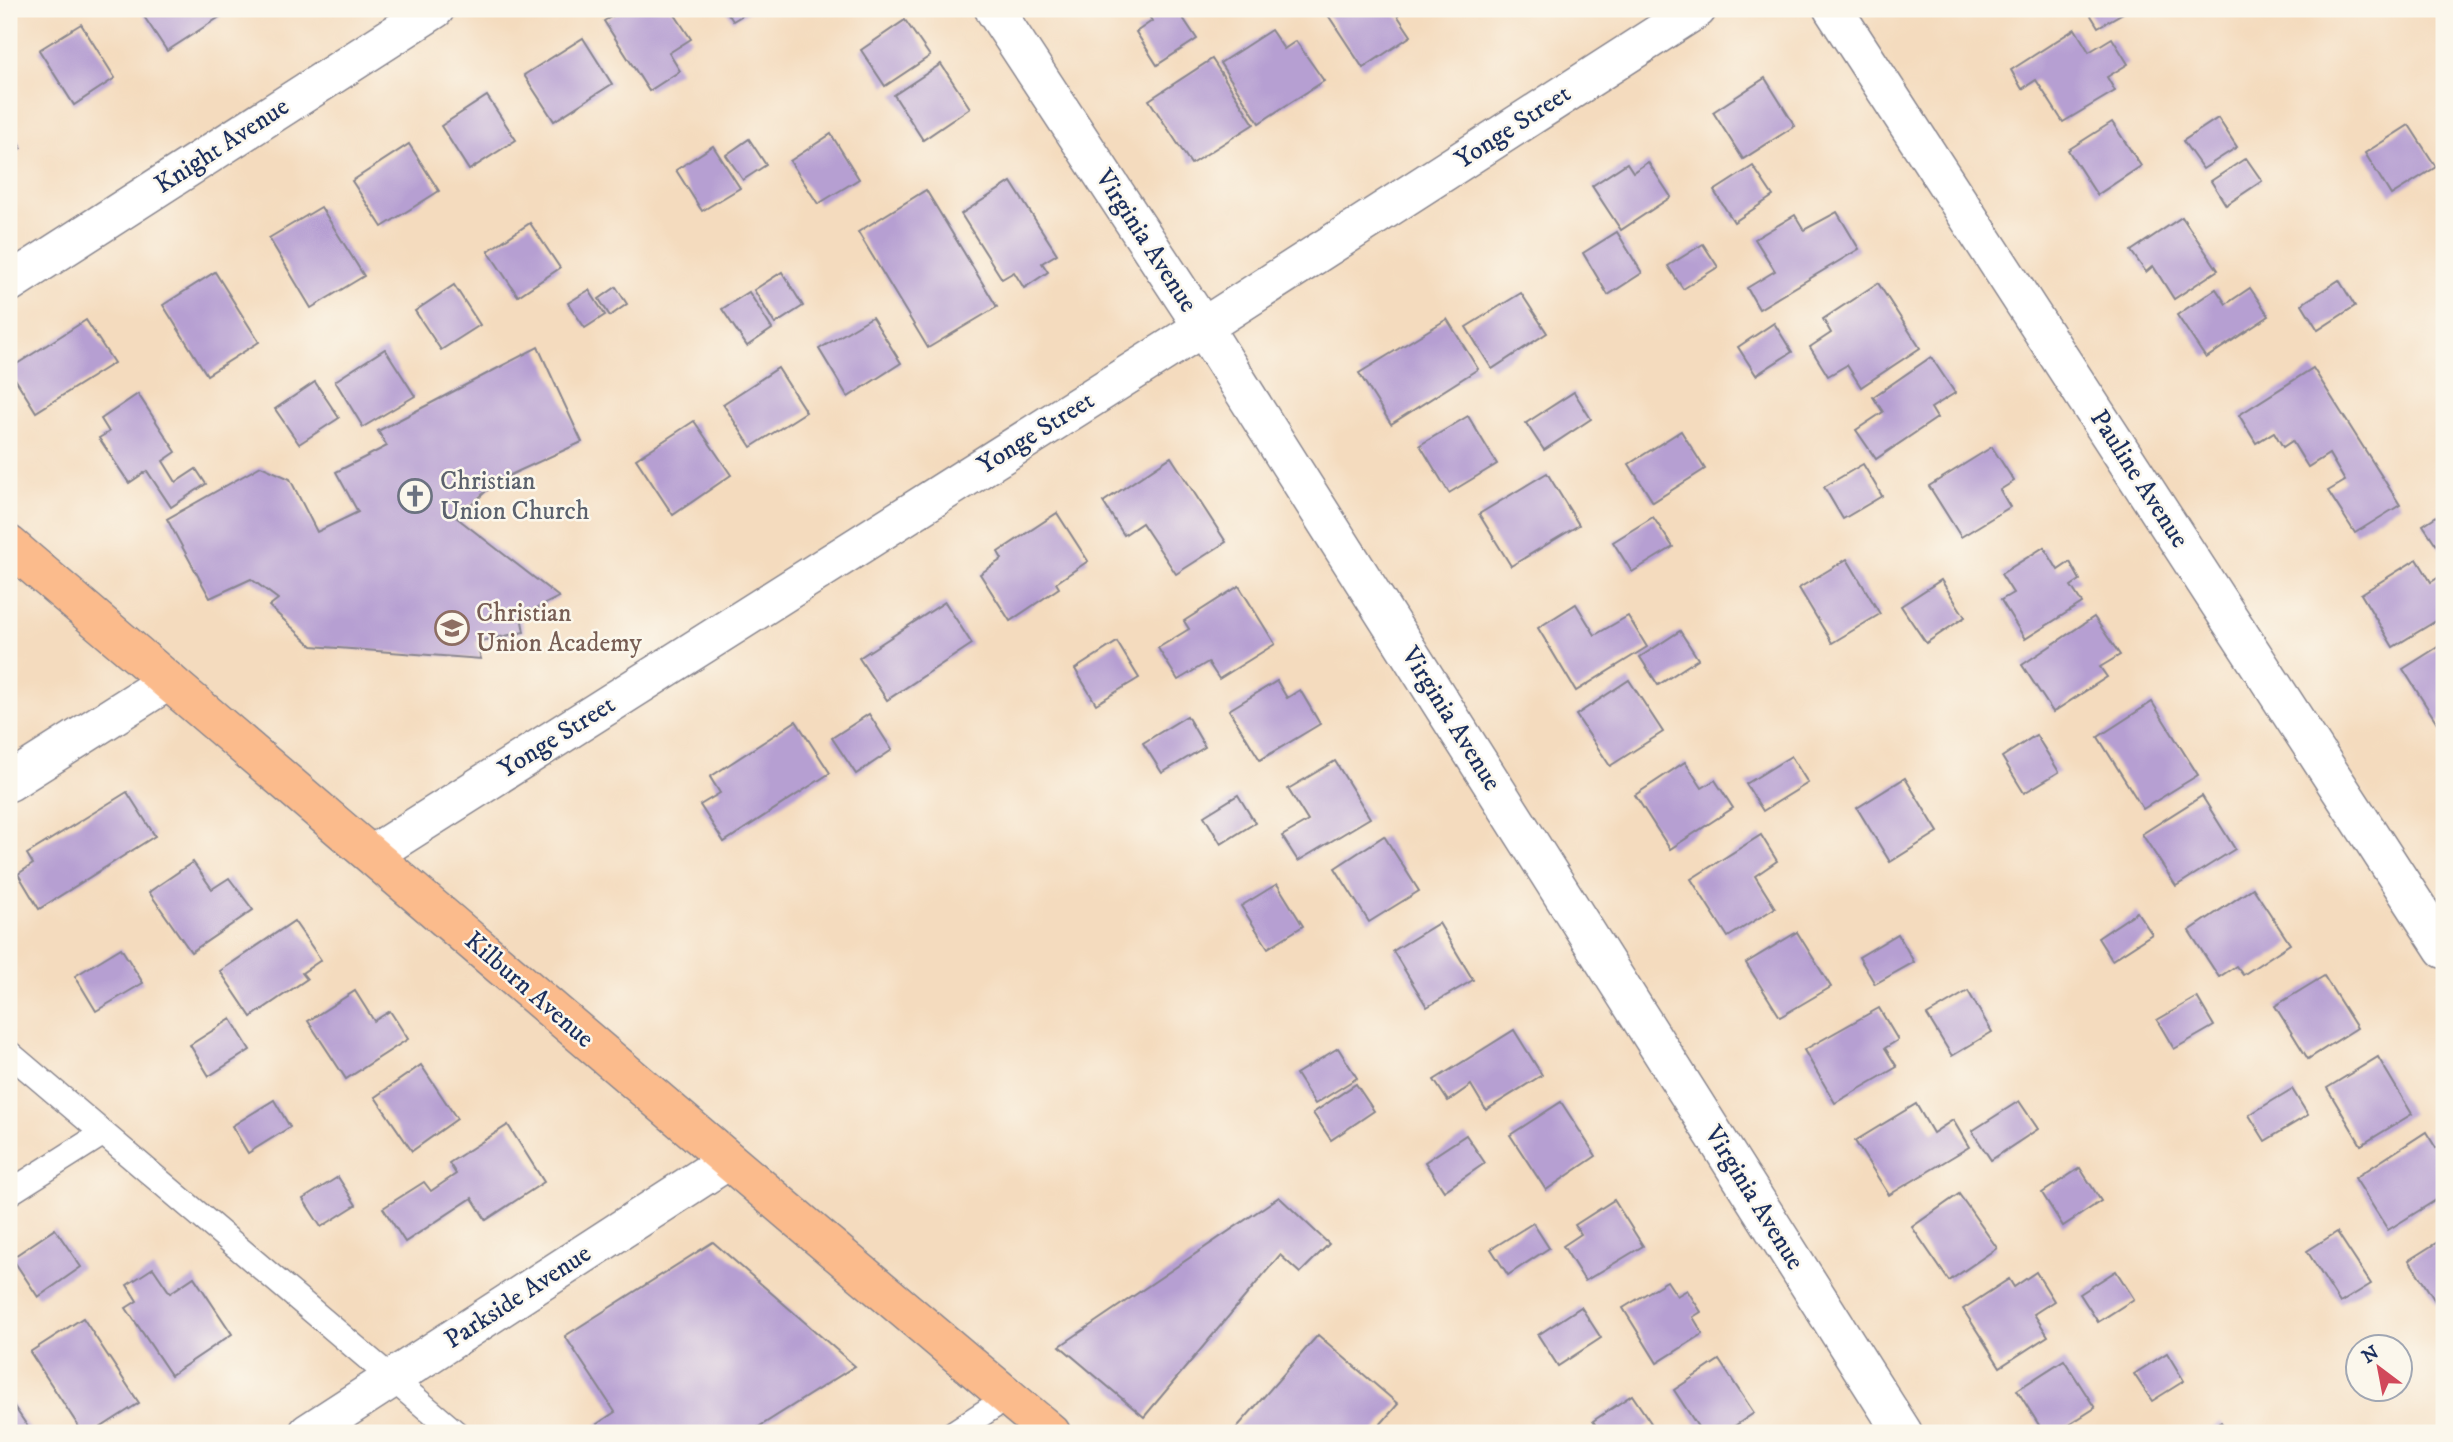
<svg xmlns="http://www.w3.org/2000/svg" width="2453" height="1442" font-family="'IM FELL DW Pica',serif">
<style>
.building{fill:#b69fd2}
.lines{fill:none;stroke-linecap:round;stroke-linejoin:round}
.lane-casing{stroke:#88858e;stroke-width:27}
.street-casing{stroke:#88858e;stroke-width:41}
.primary-casing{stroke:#88858e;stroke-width:41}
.lane{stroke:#fff;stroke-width:24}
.street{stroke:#fff;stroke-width:38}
.primary{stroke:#fbbb8c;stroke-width:38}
.labels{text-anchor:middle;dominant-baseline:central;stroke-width:5;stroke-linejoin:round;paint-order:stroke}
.street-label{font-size:26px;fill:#1b2f5e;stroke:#fbf7ec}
.worship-label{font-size:26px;fill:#5b616d;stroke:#fbf7ec;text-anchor:start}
.education-label{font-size:26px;fill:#785e54;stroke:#fbf7ec;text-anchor:start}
</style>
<rect width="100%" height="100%" fill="#fbf7ec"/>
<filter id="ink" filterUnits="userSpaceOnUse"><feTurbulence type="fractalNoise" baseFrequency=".0143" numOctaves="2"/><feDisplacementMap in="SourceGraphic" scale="14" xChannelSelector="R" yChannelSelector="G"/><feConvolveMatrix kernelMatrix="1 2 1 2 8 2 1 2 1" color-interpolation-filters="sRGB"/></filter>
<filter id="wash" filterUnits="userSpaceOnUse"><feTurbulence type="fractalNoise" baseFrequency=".00686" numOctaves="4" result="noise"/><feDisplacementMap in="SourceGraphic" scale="28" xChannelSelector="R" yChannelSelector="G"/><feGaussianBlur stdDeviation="1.57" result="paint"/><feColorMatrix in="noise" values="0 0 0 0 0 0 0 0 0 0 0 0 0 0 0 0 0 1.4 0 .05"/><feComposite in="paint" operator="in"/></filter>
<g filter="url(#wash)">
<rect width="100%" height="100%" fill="#f4dbbe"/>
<g id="blocks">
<g class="building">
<polygon points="139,9 232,9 167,51"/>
<polygon points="625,9 671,9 691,39 669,53 680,71 649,91 604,21"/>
<polygon points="725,9 753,9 733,21"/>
<polygon points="1154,9 1177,9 1197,39 1157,65 1136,32 1152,21 1147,13"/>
<polygon points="1324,9 1393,9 1411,36 1363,68"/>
<polygon points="2087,9 2130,9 2098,27"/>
<polygon points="905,20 930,56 885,86 861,50"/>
<polygon points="81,24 115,78 74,105 39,50"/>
<polygon points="2075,29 2089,52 2112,38 2128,64 2107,77 2115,91 2063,122 2036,80 2022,89 2011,70"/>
<polygon points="1271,30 1284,49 1296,41 1324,81 1259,123 1220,63"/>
<polygon points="583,38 612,84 554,121 524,75"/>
<polygon points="1212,59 1254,124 1191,164 1149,100"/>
<polygon points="941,64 970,108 923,140 894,95"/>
<polygon points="1765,78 1795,126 1743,159 1713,112"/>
<polygon points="487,96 516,140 469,170 441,126"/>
<polygon points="2218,118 2237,147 2203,169 2183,141"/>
<polygon points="2112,122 2141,166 2097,195 2068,150"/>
<polygon points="2409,125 2436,167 2391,195 2365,153"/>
<polygon points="9,127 21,148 9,155"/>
<polygon points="831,134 859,179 818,204 790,161"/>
<polygon points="749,139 766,165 743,180 726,155"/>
<polygon points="409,144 439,191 382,227 352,181"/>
<polygon points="713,146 740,188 702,211 676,170"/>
<polygon points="2246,158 2262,181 2226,205 2211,181"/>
<polygon points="1648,162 1671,197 1621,230 1592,186 1627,163 1633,172"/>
<polygon points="1753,166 1773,196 1734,222 1714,191"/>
<polygon points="1011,182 1057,254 1042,263 1048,272 1024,288 1014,272 1002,279 961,214"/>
<polygon points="926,190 997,307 928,348 858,232"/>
<polygon points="321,207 364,276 311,308 269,238"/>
<polygon points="1837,212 1859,249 1759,309 1747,288 1775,271 1755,239 1795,215 1804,230"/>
<polygon points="2182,217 2218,270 2174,299 2153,266 2146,272 2131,251"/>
<polygon points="530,223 560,268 518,296 488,251"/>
<polygon points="1617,232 1642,273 1608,295 1583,253"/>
<polygon points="1703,244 1718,267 1683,289 1668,266"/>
<polygon points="215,272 259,342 207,375 163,305"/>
<polygon points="782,272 803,306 775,324 754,290"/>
<polygon points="2339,280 2355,306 2318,330 2302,304"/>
<polygon points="1878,283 1920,348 1861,387 1847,365 1828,376 1810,347 1831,333 1823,319"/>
<polygon points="454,285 480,325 441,350 415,311"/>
<polygon points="616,287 627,304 610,316 599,299"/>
<polygon points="2250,288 2269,316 2206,358 2177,315 2216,289 2226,304"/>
<polygon points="589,290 605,315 585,328 568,303"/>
<polygon points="749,292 772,329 747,346 722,309"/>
<polygon points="1521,293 1547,333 1492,369 1466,327"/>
<polygon points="872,317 901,363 848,397 819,349"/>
<polygon points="1447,319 1478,369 1391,424 1359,373"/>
<polygon points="86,320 114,363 36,412 9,369"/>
<polygon points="1774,323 1792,352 1756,375 1738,347"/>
<polygon points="538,347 582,442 497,481 457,518 559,597 521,616 524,632 476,642 481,659 312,646 269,606 278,599 251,579 210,598 167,519 261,466 290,479 317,532 358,512 336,472 387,446 378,431"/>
<polygon points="385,349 415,396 363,427 335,381"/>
<polygon points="1931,357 1955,393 1931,408 1937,418 1876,459 1856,430 1883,412 1873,397"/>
<polygon points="778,368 806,412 751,447 723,404"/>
<polygon points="2313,368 2400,505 2355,533 2328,491 2345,481 2329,454 2308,467 2292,441 2283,447 2274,432 2256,443 2239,415"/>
<polygon points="315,382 339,418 299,444 275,409"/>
<polygon points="1574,392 1591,419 1544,450 1526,423"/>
<polygon points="138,394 176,452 163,461 176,482 196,469 206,484 171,507 147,471 129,483 99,438 109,432 101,419"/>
<polygon points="1468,416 1497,464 1449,493 1420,445"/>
<polygon points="694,421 731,475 673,515 636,459"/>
<polygon points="1681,431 1705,469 1653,502 1629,464"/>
<polygon points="1992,447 2014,481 2000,490 2010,507 1961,537 1929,486"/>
<polygon points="1171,457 1226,542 1176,574 1142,523 1124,535 1103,502"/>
<polygon points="1863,464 1882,496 1843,519 1824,487"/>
<polygon points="1547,473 1579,525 1511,566 1479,514"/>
<polygon points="2444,511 2444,546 2439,549 2423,525"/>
<polygon points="1057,513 1088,561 1056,583 1059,588 1010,621 980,574 1002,559 998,552"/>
<polygon points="1653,517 1673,547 1632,572 1613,542"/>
<polygon points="2044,547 2058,570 2070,562 2080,580 2071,586 2082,603 2025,639 2001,600 2013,593 2001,574"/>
<polygon points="1847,559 1880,614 1832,643 1799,588"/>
<polygon points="2417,559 2431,582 2444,574 2444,616 2393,647 2361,594"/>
<polygon points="1941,580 1965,617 1926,643 1901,606"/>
<polygon points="1239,586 1275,644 1219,679 1208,662 1178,680 1158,648 1189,629 1184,621"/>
<polygon points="945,602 972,644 887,700 859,658"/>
<polygon points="1576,604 1595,635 1628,616 1647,647 1576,691 1538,628"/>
<polygon points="2094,617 2120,655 2100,667 2107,677 2053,712 2022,665"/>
<polygon points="1680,631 1698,659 1658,685 1640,657"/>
<polygon points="1117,642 1139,678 1096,704 1075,669"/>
<polygon points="2444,643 2444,719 2437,723 2403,669"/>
<polygon points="1629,680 1663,732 1610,766 1576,715"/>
<polygon points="1277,681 1287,698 1300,690 1320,724 1260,760 1229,710"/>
<polygon points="2152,702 2198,775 2143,809 2098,737"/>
<polygon points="869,714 892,750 856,774 832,738"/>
<polygon points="1187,716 1205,747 1162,773 1143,743"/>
<polygon points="796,721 830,773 724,842 700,805 720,793 710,777"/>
<polygon points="2036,735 2059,772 2024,793 2002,757"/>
<polygon points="1791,756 1808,783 1763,811 1746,784"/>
<polygon points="1335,761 1370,818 1298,861 1282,836 1308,821 1288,789"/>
<polygon points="1685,762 1702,788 1715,780 1733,808 1670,849 1635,795"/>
<polygon points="1905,778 1938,832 1890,862 1857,808"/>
<polygon points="127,792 155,836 39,909 18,874 33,864 27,854"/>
<polygon points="1238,795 1255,823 1221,844 1204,816"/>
<polygon points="2202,796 2235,849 2176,886 2142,834"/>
<polygon points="1761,835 1777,861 1755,876 1775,908 1728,937 1691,879"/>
<polygon points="1384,836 1419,891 1369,922 1335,868"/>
<polygon points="193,862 212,889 229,878 253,910 191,952 149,892"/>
<polygon points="1277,884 1303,926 1268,948 1241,906"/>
<polygon points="2253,888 2290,944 2243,975 2236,966 2219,977 2189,931"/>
<polygon points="2137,912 2152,934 2112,960 2098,938"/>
<polygon points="294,921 321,960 302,973 307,979 251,1017 220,971"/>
<polygon points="1439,923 1473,980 1427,1007 1393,951"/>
<polygon points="1797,932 1831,987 1780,1017 1746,963"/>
<polygon points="1898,934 1914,962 1875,984 1859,957"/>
<polygon points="121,948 143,983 96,1011 75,976"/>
<polygon points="2324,976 2357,1028 2308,1059 2275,1006"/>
<polygon points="355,991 374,1021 390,1011 408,1039 346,1079 308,1021"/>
<polygon points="1968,991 1992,1032 1952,1056 1927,1015"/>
<polygon points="2197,997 2214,1026 2174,1049 2157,1020"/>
<polygon points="1879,1008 1898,1040 1885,1048 1897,1067 1835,1103 1804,1050"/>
<polygon points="231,1019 250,1050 209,1076 190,1045"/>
<polygon points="1514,1030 1542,1075 1486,1110 1471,1085 1448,1101 1434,1080"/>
<polygon points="1338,1048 1357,1078 1315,1104 1296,1074"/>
<polygon points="2378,1057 2412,1114 2361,1145 2327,1088"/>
<polygon points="421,1065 457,1119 412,1151 375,1097"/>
<polygon points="1356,1084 1374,1111 1331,1140 1313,1113"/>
<polygon points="2292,1089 2308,1115 2265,1141 2249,1115"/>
<polygon points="274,1100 290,1127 248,1153 232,1126"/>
<polygon points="2019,1101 2038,1129 1991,1160 1972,1131"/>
<polygon points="1561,1102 1596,1156 1546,1190 1510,1135"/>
<polygon points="1916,1104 1933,1133 1953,1120 1969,1147 1889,1195 1855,1141"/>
<polygon points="508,1125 544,1182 486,1220 472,1198 405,1242 383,1208 424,1182 431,1191 456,1174 449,1163"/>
<polygon points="2426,1132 2436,1148 2444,1143 2444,1195 2388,1230 2355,1178"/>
<polygon points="1466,1135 1485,1163 1444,1191 1425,1162"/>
<polygon points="2080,1168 2101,1201 2063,1226 2042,1193"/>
<polygon points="338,1177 356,1205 321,1227 303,1199"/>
<polygon points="1959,1194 1997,1248 1949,1281 1912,1227"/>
<polygon points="1279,1197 1329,1244 1300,1273 1280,1255 1144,1417 1060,1346"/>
<polygon points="1614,1200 1643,1246 1585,1281 1563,1246 1581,1234 1575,1225"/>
<polygon points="1533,1223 1549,1248 1508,1275 1491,1249"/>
<polygon points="55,1229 81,1267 38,1297 12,1258"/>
<polygon points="2337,1232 2371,1284 2340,1303 2307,1251"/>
<polygon points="2444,1238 2444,1315 2409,1260"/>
<polygon points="713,1242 855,1366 749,1433 603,1433 597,1424 615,1412 565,1336"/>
<polygon points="153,1268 170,1293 194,1277 232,1334 171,1375 126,1308 137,1301 127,1285"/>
<polygon points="2116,1271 2134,1299 2098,1322 2080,1294"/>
<polygon points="2036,1272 2054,1301 2034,1314 2048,1336 2000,1367 1963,1309 2009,1279 2014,1287"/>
<polygon points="1667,1281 1677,1296 1687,1290 1701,1312 1693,1317 1703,1334 1657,1363 1623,1308"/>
<polygon points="1581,1307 1601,1338 1558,1366 1538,1335"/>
<polygon points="83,1318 139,1403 92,1433 83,1433 30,1352"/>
<polygon points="1318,1335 1398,1404 1373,1433 1232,1433"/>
<polygon points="2167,1353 2184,1381 2152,1401 2134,1374"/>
<polygon points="1719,1360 1754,1413 1724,1433 1702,1433 1674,1390"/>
<polygon points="2064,1360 2095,1408 2056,1433 2044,1433 2017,1390"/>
<polygon points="1632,1395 1651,1423 1637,1433 1601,1433 1593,1421"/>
<polygon points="9,1399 32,1433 9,1433"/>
<polygon points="2221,1422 2228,1433 2203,1433"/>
</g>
</g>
</g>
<g filter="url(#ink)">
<use href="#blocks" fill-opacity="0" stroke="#88858e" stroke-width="2"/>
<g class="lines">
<g class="lane-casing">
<g id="lane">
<polyline points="9,1053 456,1433"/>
<polyline points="9,1193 102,1134"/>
<polyline points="953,1433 1008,1397"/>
</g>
</g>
<g class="street-casing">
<g id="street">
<polyline points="994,9 1203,327 1903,1433"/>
<polyline points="1833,9 2444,949"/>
<polyline points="9,283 435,9"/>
<polyline points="9,782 168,681"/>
<polyline points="373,854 1203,327 1697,9"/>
<polyline points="308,1433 727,1161"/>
</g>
</g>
<g class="primary-casing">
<path id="primary" d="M 9,545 C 356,841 701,1140 1051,1433"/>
</g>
<use href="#lane" class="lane"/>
<use href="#street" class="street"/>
<use href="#primary" class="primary"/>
</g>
</g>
<defs>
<g id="church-ring" transform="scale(1.75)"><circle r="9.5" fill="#fbf7ec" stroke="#6b7280" stroke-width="1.5"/><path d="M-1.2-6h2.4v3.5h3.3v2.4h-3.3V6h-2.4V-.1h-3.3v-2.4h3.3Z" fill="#6b7280"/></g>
<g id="school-ring" transform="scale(1.75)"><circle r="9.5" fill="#fbf7ec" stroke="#8d6e63" stroke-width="1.5"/><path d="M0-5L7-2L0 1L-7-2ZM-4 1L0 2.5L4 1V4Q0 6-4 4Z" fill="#8d6e63"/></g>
</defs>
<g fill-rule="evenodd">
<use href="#church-ring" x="415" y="496"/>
<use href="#school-ring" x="452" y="628"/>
</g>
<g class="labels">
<g class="street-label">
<text transform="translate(1513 127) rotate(-33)">Yonge Street</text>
<text transform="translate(222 146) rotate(-33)">Knight Avenue</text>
<text transform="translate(1146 241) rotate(57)">Virginia Avenue</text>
<text transform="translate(1036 433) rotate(-32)">Yonge Street</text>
<text transform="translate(2139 479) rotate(57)">Pauline Avenue</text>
<text transform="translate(1451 719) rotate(58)">Virginia Avenue</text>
<text transform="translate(557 737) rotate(-32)">Yonge Street</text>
<text transform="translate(529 990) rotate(41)">Kilburn Avenue</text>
<text transform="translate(1754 1198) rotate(58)">Virginia Avenue</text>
<text transform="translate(518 1297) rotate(-33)">Parkside Avenue</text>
</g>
<g class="worship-label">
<text x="440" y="481">Christian<tspan x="440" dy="30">Union Church</tspan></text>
</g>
<g class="education-label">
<text x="476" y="613">Christian<tspan x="476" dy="30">Union Academy</tspan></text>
</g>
</g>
<rect width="2453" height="1442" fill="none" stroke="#fbf7ec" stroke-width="35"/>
<g transform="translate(2379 1368) rotate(328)"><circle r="33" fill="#fbf7ec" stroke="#a1a7b3" stroke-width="2"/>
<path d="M0-5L12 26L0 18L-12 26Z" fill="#d1495b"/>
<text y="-10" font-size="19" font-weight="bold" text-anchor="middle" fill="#1b2f5e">N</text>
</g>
</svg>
